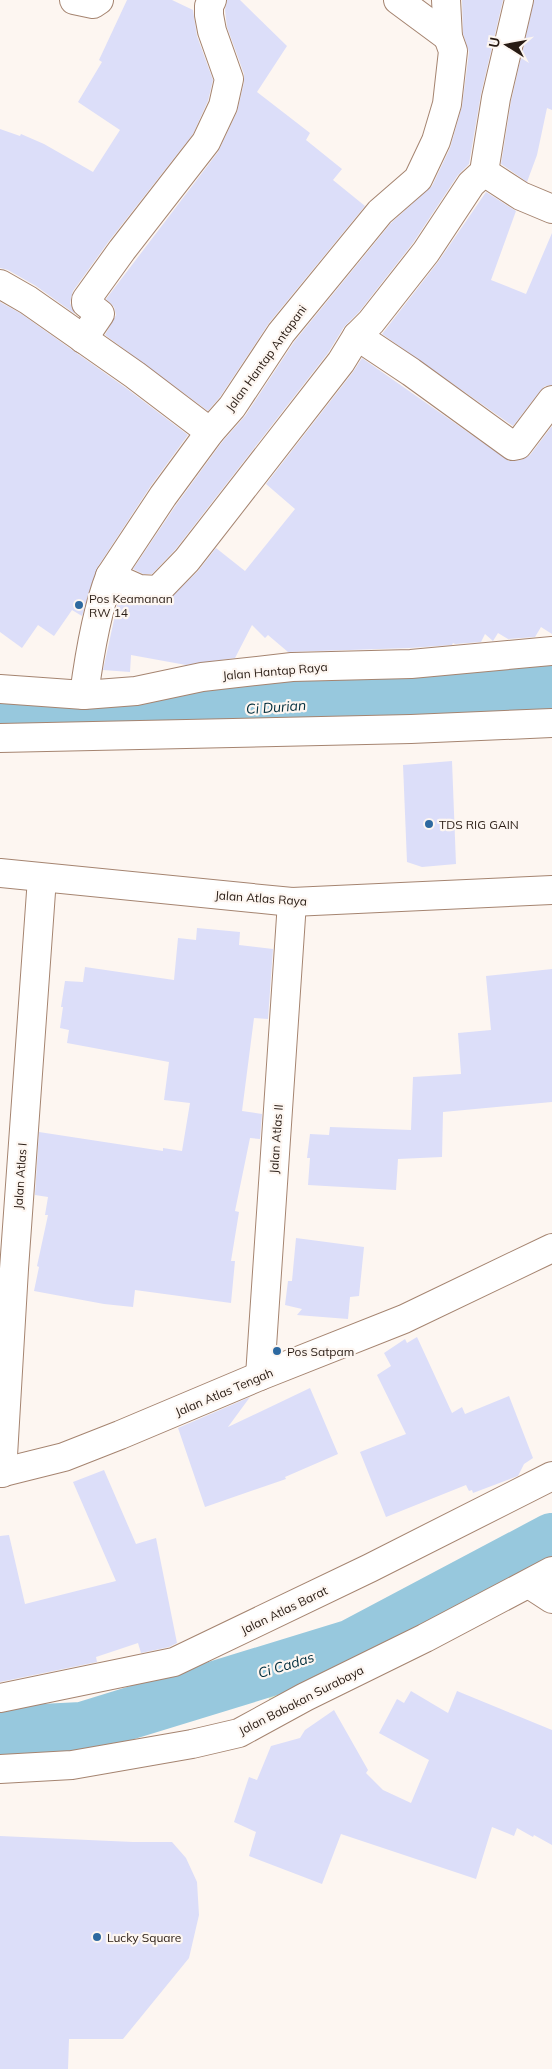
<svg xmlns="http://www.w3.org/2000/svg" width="552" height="2069" font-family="Mulish,sans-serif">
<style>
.garden{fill:#e3efd3}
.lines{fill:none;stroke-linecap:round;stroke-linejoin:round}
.river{stroke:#97c8dd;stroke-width:52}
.building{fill:#dcdef9}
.minor-casing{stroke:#a58470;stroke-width:30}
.minor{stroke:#fff;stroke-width:28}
.poi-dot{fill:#2d69a0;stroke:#fdf6f1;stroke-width:2}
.labels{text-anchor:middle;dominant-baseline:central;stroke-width:4.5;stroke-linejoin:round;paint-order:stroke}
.street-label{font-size:12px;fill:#281b13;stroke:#fdf6f1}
.poi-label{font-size:12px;fill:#281b13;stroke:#fdf6f1;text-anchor:start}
.water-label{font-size:14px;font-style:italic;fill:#002e3d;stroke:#fdf6f1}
</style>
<rect width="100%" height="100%" fill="#fdf6f1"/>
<path class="garden" d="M 530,1562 L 534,1573 L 270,1702 L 267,1693 C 356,1654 444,1609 530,1562 Z"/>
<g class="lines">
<g class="river">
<polyline points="0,708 132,717 552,689"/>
<polyline points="0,1732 82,1728 352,1645 552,1539"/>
</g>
</g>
<g class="building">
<polygon points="127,0 172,0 193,10 197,36 213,80 208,101 193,134 109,241 73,291 70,303 75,314 36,286 8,270 0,268 0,129 20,136 21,134 44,144 93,172 120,130 78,102 102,62 99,60"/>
<polygon points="227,0 240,0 287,46 257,92 310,133 306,140 342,169 333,180 365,206 269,323 220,397 208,411 105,335 116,315 114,307 106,299 218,152 237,112 244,82 244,74 227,27 225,10"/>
<polygon points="462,0 503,0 481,94 469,164 458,175 413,243 359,312 344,327 328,353 175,550 152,574 143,574 133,569 176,505 222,442 245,416 294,342 391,223 432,186 450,148 462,106 469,52 463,34"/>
<polygon points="534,0 552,0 552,110 547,108 537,155 527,182 501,164 511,101"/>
<polygon points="486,192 516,211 491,280 526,294 552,233 552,385 545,386 540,391 513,426 382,334 438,262"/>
<polygon points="0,302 20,313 126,388 188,435 150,487 97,568 82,616 72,610 54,636 38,625 22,648 0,632"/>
<polygon points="362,358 509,461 521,460 530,455 552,426 552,634 541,627 535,637 508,639 498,633 493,641 485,634 481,642 455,644 453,643 452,645 410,648 288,652 268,635 265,638 252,625 235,658 186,665 131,655 130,672 103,670 119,597 138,605 164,604 198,571 216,548 245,571 295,509 266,484 353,372"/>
<polygon points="452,761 456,864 422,867 407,862 403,765"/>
<polygon points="197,928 240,932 239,945 273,949 268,1019 254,1018 242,1111 262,1114 260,1139 250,1138 235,1211 239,1212 231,1261 235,1261 231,1303 135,1290 133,1307 104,1304 34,1291 39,1267 37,1266 48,1215 45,1215 48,1197 35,1195 39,1132 163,1151 163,1148 182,1151 190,1103 164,1100 169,1062 67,1043 69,1030 60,1028 63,1007 61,1007 65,981 83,982 85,967 174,980 178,938 196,940"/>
<polygon points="552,969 552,1102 443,1112 442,1157 398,1159 396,1190 308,1185 310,1158 307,1158 310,1134 329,1135 330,1127 411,1130 413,1077 461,1074 458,1033 491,1030 486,976"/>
<polygon points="296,1238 364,1247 359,1296 350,1297 348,1319 297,1315 302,1309 285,1305 288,1281 292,1281"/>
<polygon points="417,1337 452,1413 462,1407 465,1414 509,1396 533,1458 524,1464 518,1476 515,1477 473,1493 472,1490 469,1491 466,1485 386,1517 360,1452 406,1434 377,1375 391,1366 384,1353 405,1339 407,1343"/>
<polygon points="310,1388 338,1454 285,1477 286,1479 205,1507 178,1428 250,1397 228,1427"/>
<polygon points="104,1470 136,1544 156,1538 177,1643 169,1647 141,1653 138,1643 96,1657 97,1662 0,1682 0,1536 9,1535 25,1604 116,1581 73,1482"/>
<polygon points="411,1691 448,1713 457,1691 552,1730 552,1845 534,1835 533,1837 517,1828 514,1836 492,1827 476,1879 341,1834 322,1884 249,1856 256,1832 234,1822 249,1777 257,1780 271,1746 300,1738 305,1730 334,1710 368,1770 366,1773 383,1790 411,1803 429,1760 379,1733 397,1699 404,1703"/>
<polygon points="0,1836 133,1842 172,1842 186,1858 197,1882 199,1915 189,1958 123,2039 69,2039 68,2069 0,2069"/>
</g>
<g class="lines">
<g class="minor-casing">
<g id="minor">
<polyline points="74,0 93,4 99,0"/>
<polyline points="398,0 448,37"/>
<polyline points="484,172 521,196 552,209"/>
<polyline points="0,284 28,300 135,375 210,432"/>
<polyline points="357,336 411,372 513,446 518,445 552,400"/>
<polyline points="83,339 100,314 86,303 86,300 122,250 206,142 223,106 229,79 212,31 209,15 209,6 212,0"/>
<polyline points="110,576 139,589 158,590 187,560 341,362 357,336 371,322 426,252 471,184 484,172 496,98 519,0"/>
<polyline points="0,689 84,695 136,691 202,677 292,667 411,664 552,651"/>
<path d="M 84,695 C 89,657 96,612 110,576 L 163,496 L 210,432 L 232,407 L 281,333 L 380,212 L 418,179 L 436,141 L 447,104 L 453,51 L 448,37 L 446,0"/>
<polyline points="0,738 411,729 552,723"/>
<polyline points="0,873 292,902 552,890"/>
<polyline points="260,1376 292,902"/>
<polyline points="0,1473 64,1457 120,1435 260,1376 404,1319 552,1248"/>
<polyline points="2,1473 14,1269 42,878"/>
<polyline points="529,1584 552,1599"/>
<polyline points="0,1698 174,1662 370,1568 552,1476"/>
<polyline points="0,1769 72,1765 192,1744 239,1733 305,1697 425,1638 552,1571"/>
</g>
</g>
<use href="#minor" class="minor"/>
</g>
<g class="poi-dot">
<circle cx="79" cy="605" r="5"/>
<circle cx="429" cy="824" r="5"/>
<circle cx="277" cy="1351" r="5"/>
<circle cx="97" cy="1937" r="5"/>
</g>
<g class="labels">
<g class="street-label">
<text transform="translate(266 358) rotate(-54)">Jalan Hantap Antapani</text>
<text transform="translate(275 671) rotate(-5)">Jalan Hantap Raya</text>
<text transform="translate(261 898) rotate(4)">Jalan Atlas Raya</text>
<text transform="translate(276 1139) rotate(-86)">Jalan Atlas II</text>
<text transform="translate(20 1176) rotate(-86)">Jalan Atlas I</text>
<text transform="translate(224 1392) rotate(-23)">Jalan Atlas Tengah</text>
<text transform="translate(284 1610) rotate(-26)">Jalan Atlas Barat</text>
<text transform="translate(301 1700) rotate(-27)">Jalan Babakan Surabaya</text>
</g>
<g class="poi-label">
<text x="89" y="598">Pos Keamanan<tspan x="89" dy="14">RW 14</tspan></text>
<text x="439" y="824">TDS RIG GAIN</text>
<text x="287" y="1351">Pos Satpam</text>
<text x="107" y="1937">Lucky Square</text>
</g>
<g class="water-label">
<text transform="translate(276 707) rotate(-4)">Ci Durian</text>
<text transform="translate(286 1665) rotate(-17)">Ci Cadas</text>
</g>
</g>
<g transform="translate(507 45) rotate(281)" stroke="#fdf6f1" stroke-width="4" paint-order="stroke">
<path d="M0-4L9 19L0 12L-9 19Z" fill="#281b13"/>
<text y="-8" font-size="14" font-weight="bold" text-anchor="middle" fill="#281b13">U</text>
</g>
</svg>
